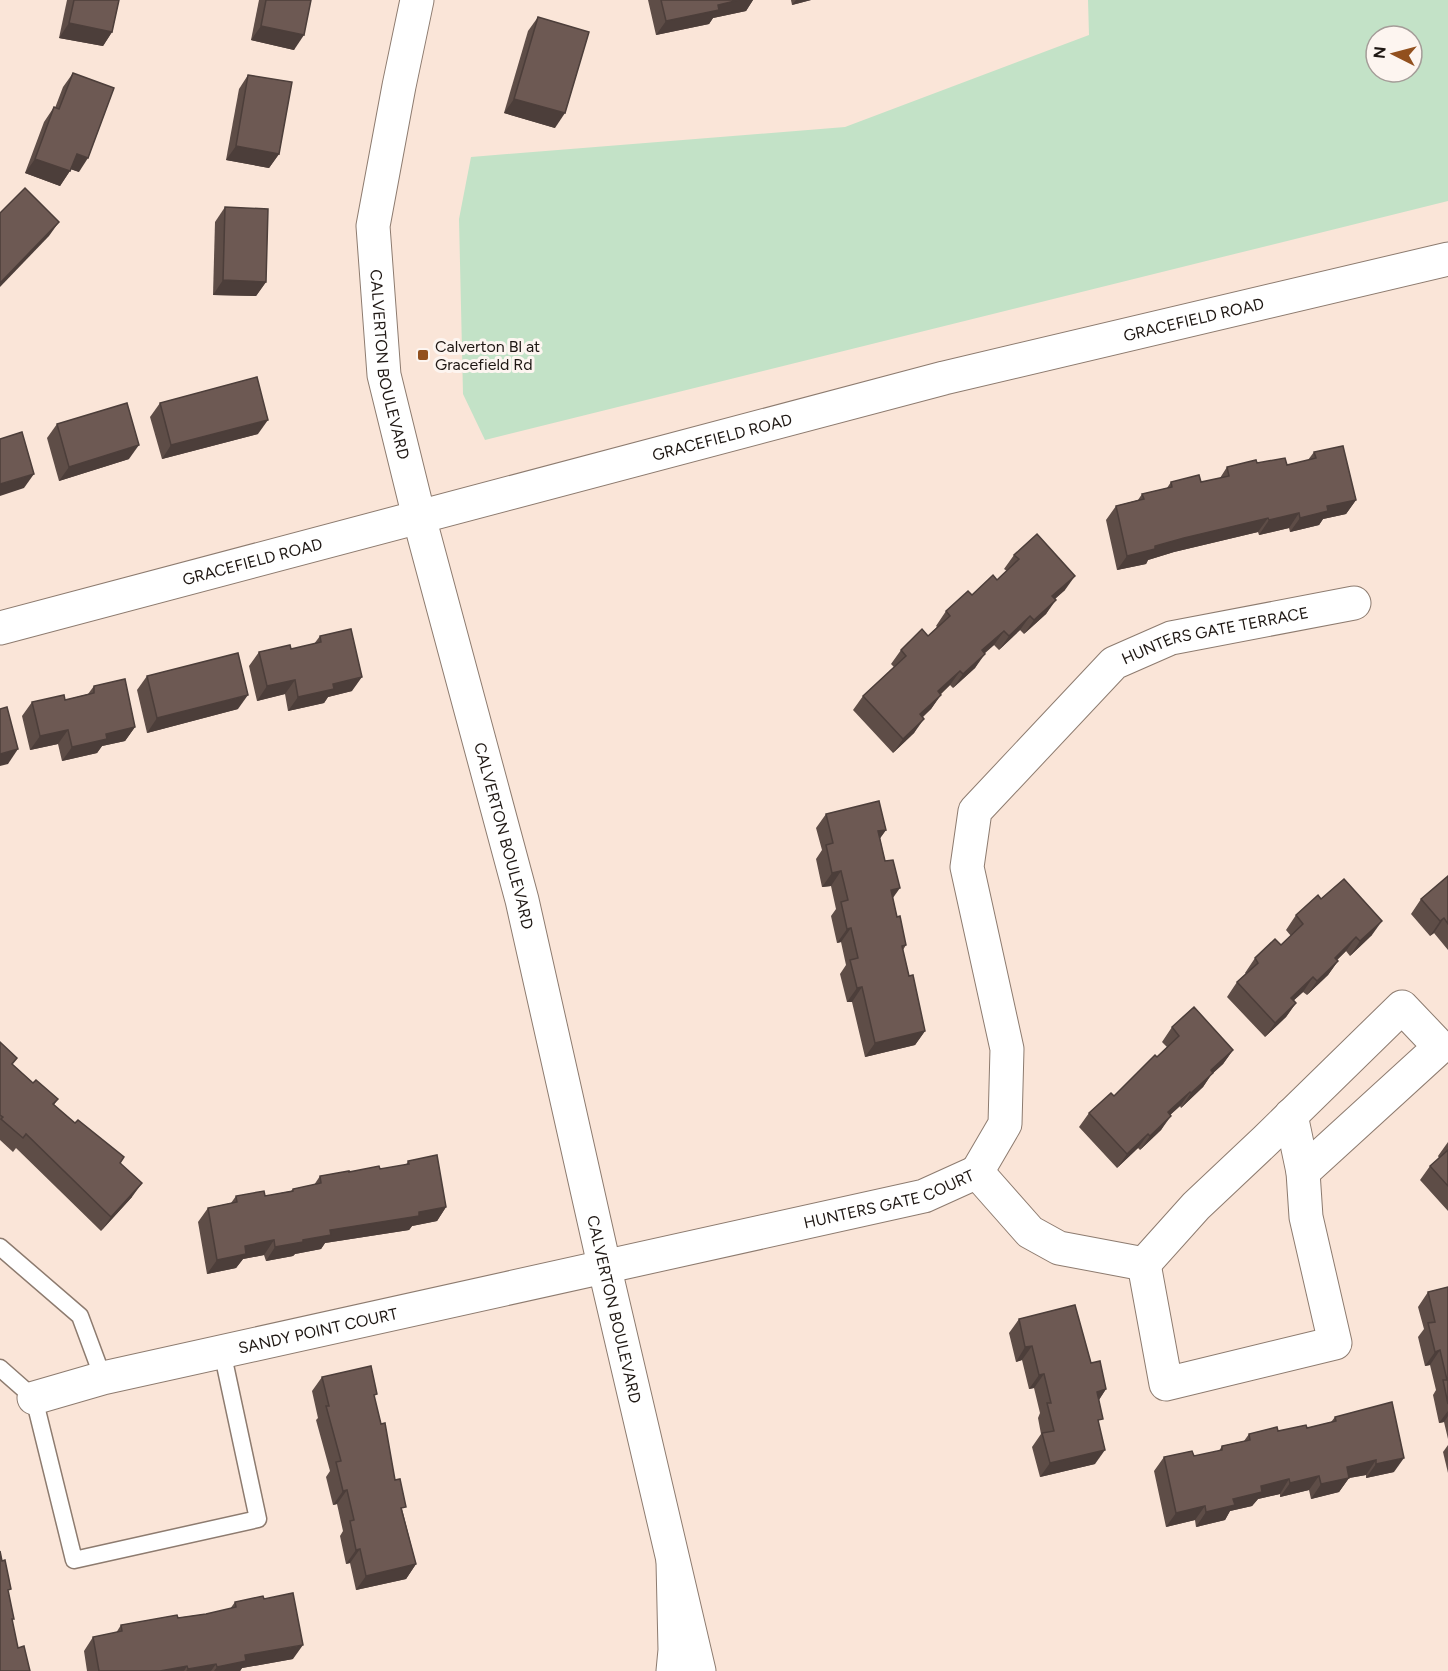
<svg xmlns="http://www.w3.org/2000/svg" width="1448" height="1671" font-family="Figtree,sans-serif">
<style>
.green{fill:#c3e2c7;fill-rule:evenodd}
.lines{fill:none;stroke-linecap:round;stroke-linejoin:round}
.service-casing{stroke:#8d7b6f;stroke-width:19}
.minor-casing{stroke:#8d7b6f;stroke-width:35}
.tertiary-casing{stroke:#8d7b6f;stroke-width:35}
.primary-casing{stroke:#8d7b6f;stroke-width:35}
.service{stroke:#fff;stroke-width:16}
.minor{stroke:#fff;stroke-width:33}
.tertiary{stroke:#fff;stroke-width:33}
.primary{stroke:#fff;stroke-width:33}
.wall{fill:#5e4d47}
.shaded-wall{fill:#4c3e3a}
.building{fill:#6d5953;stroke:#4c3e3a;stroke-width:1.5}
.poi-dot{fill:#92501e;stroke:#fdf5f0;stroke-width:2}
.labels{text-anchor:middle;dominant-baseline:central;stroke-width:6;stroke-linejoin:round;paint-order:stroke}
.street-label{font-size:16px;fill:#1e1713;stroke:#fdf5f0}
.poi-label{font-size:16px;fill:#1e1713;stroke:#fdf5f0;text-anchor:start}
</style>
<rect width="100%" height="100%" fill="#fae5d8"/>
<path class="green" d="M 1088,0 L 1448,0 L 1448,201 L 485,440 L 463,394 L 459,219 L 471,157 L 845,127 L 1089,35 ZM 1376,36 L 1412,36 L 1412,72 L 1376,72 Z"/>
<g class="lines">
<g class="service-casing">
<g id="service">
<polyline points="0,1247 80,1316 103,1378"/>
<polyline points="0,1368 34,1398 74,1560 258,1519 222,1351"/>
</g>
</g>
<g class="minor-casing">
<g id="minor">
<path id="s1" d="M 0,628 L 944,378 L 1448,259"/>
<path id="s2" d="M 977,1172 L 1005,1124 L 1007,1049 L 967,867 L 975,811 L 1114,663 L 1171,638 L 1354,603"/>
<polyline points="977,1172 1030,1232 1059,1248 1144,1264 1196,1206 1266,1140 1402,1007 1440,1047 1303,1172"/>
<polyline points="1144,1264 1166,1384 1335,1343 1306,1217 1303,1172 1291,1115"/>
<path id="s3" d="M 34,1398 L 103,1378 L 924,1196 L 977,1172"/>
</g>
</g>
<g class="tertiary-casing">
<g id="tertiary">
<path id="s4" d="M 417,0 L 399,86 L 373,226 L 384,375 L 419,517 L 522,900 L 604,1265 L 699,1671"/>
</g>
</g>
<g class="primary-casing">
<polyline id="primary" points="673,1562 675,1650 673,1671"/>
</g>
<use href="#service" class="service"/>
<use href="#minor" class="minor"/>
<use href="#tertiary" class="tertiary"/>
<use href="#primary" class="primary"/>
</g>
<g class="wall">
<polygon points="67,0 119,0 112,32 103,46 59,38"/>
<polygon points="259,0 311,0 294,50 251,40"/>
<polygon points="648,0 753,0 746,11 713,18 709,24 656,35"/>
<polygon points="791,0 811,0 792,5"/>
<polygon points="538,17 555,128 504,113 528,31"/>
<polygon points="73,73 79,172 71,169 60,186 25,173 44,122 54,107 55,108 63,87"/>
<polygon points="248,75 279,154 269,168 226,160 239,89"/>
<polygon points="225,207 266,282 256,296 213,295 215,222"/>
<polygon points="160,403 258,434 162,459 150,417"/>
<polygon points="57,424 129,459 59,481 47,438"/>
<polygon points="1314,452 1356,500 1346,514 1323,519 1319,525 1290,532 1289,528 1259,535 1258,532 1174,552 1148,560 1146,564 1117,570 1106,520 1116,506 1138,500 1142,494 1167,488 1171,482 1201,482 1220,478 1227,467 1287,465 1308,460"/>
<polygon points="1014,555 1065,590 1055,599 1046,614 1024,634 1020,630 999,650 994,645 984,653 975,668 953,688 950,685 941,694 931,709 923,717 914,733 893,753 853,710 863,696 894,667 891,664 901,650 928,636 937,627 936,626 946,611 997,580 1007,571 1004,569"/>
<polygon points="320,636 352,691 328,697 324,703 288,711 285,694 257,701 249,666 259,652 291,649 314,644"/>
<polygon points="147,676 238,709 147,733 137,690"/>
<polygon points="94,686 135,727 125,741 102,746 97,753 62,761 58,744 30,750 22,716 32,702 65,700 88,694"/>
<polygon points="826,814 886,830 880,838 897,917 906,945 903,950 909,976 925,1031 915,1045 865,1057 852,1002 847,1002 840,974 846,965 841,942 837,943 831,916 836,909 831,886 822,887 816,859 822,850 816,828"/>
<polygon points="1448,876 1448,950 1434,933 1430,936 1411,914 1421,899"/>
<polygon points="1321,899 1372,935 1350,956 1346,951 1337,960 1338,961 1328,975 1307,995 1303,992 1294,1000 1296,1003 1286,1017 1265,1037 1227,997 1237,982 1246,974 1245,973 1255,958 1281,945 1291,936 1286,930 1296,915"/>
<polygon points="1172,1027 1233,1050 1223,1064 1211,1075 1203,1087 1181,1108 1180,1106 1170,1115 1161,1130 1140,1150 1138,1148 1117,1168 1079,1127 1089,1113 1114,1096 1167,1047 1162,1042"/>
<polygon points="0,1042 13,1065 33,1083 58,1099 54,1105 121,1163 132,1197 101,1231 16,1148 13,1152 0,1140"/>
<polygon points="1448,1142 1448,1211 1420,1180 1430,1166 1439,1158 1438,1156"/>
<polygon points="408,1161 446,1207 437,1221 412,1226 409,1230 325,1243 321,1249 295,1254 293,1256 266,1261 264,1255 243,1259 236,1268 207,1274 198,1222 208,1208 231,1203 236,1196 265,1196 291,1191 293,1189 314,1185 320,1176 380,1169 406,1165"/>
<polygon points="1448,1287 1448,1439 1444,1422 1439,1423 1433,1395 1436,1390 1430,1365 1425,1366 1418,1337 1424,1329 1418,1307 1428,1292"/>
<polygon points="1019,1319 1091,1363 1106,1389 1099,1400 1099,1425 1095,1464 1040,1477 1032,1447 1041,1434 1038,1418 1040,1413 1034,1388 1029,1389 1022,1360 1016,1362 1009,1333"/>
<polygon points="322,1377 374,1398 416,1564 406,1579 356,1590 350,1563 346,1564 340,1536 343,1531 337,1504 333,1505 326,1477 330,1471 316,1420 318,1418 312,1391"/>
<polygon points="1335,1417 1394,1472 1366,1478 1366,1475 1349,1478 1339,1492 1311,1499 1309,1490 1280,1497 1280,1494 1258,1499 1252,1506 1230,1511 1225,1520 1196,1527 1195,1520 1166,1527 1154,1471 1164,1457 1194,1456 1219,1451 1222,1446 1244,1441 1249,1434 1307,1428 1331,1422"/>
<polygon points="1448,1445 1448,1473 1443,1452"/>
<polygon points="235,1602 293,1659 242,1668 240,1671 87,1671 84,1651 93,1637 116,1633 121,1625 206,1614 230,1609"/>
</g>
<g class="shaded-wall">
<polygon points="739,0 753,0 746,11 713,18 709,24 656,35 666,21 718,5"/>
<polygon points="796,0 811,0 792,5"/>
<polygon points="69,23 112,32 103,46 59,38"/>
<polygon points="261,26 304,35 294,50 251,40"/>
<polygon points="514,99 565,113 555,128 504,113"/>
<polygon points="236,146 279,154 269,168 226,160"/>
<polygon points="77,154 88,158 79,172 67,168"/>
<polygon points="35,159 70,171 60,186 25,173"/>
<polygon points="59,222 49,236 0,287 0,283"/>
<polygon points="223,280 266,282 256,296 213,295"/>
<polygon points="268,420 258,434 162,459 171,445"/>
<polygon points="139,445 129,459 59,481 69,467"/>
<polygon points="34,474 24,488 0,496 0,484"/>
<polygon points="1356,500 1346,514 1323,519 1319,525 1290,532 1300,518 1327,506"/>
<polygon points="1299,513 1289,528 1259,535 1269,520"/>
<polygon points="1268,518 1258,532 1174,552 1148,560 1146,564 1117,570 1127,556 1155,546 1184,538"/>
<polygon points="1075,576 1065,590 1042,610 1052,596"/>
<polygon points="1056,600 1046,614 1024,634 1034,620"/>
<polygon points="1030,616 1020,630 999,650 1009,636"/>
<polygon points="1004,631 994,645 972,665 982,650"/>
<polygon points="985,654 975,668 953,688 963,674"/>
<polygon points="960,671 950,685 928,706 938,691"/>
<polygon points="362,677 352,691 328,697 324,703 288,711 298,697 333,684"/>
<polygon points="295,680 285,694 257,701 267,686"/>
<polygon points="248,695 238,709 147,733 157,718"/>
<polygon points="941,695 931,709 910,728 920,714"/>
<polygon points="924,719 914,733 893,753 903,739"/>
<polygon points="135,727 125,741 102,746 97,753 62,761 72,747 106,734"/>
<polygon points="68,730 58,744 30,750 40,736"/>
<polygon points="18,749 8,764 0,766 0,754"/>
<polygon points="886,830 876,844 878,831"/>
<polygon points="841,871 831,886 822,887 832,873"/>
<polygon points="900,888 890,902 891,890"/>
<polygon points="1444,918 1434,933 1430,936 1440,921"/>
<polygon points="1382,921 1372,935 1350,956 1360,941"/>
<polygon points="851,928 841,942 837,943 847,929"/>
<polygon points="1356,937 1346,951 1325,972 1335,958"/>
<polygon points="1338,961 1328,975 1307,995 1317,981"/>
<polygon points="1313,977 1303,992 1281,1012 1291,998"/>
<polygon points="862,987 852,1002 847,1002 857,988"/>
<polygon points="1296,1003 1286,1017 1265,1037 1275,1023"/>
<polygon points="925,1031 915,1045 865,1057 875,1043"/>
<polygon points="1233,1050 1223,1064 1211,1075 1203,1087 1181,1108 1191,1093 1211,1070"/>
<polygon points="1190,1092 1180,1106 1158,1126 1168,1112"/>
<polygon points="1171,1116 1161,1130 1140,1150 1150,1136"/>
<polygon points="1148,1134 1138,1148 1117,1168 1127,1154"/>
<polygon points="142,1183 132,1197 101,1231 111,1217"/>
<polygon points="446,1207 437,1221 412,1226 409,1230 325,1243 321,1249 295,1254 293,1256 266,1261 275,1247 303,1240 330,1230"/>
<polygon points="274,1240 264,1255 243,1259 236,1268 207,1274 217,1260 245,1246"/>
<polygon points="1032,1346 1022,1360 1016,1362 1025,1347"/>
<polygon points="1440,1350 1430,1365 1425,1366 1435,1352"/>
<polygon points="1044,1374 1034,1388 1029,1389 1039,1375"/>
<polygon points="1106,1389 1096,1404 1097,1392"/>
<polygon points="1448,1411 1448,1416 1444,1422 1439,1423"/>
<polygon points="1105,1450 1095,1464 1040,1477 1050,1463"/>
<polygon points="1404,1458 1394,1472 1366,1478 1376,1464"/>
<polygon points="1376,1460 1366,1475 1349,1478 1339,1492 1311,1499 1321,1484 1347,1467"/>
<polygon points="1319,1476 1309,1490 1280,1497 1290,1483"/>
<polygon points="1289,1479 1280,1494 1258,1499 1252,1506 1230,1511 1225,1520 1196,1527 1206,1512 1261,1486"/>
<polygon points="347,1490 337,1504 333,1505 343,1491"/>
<polygon points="1205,1506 1195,1520 1166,1527 1176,1513"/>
<polygon points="360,1549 350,1563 346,1564 356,1550"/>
<polygon points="416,1564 406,1579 356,1590 366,1576"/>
<polygon points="303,1645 293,1659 242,1668 240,1671 214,1671 217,1667 245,1655"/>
<polygon points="216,1664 211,1671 186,1671 188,1669"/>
<polygon points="187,1666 184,1671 160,1671"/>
</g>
<g class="building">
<polygon points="74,0 119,0 112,32 69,23"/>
<polygon points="266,0 311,0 304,35 261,26"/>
<polygon points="661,0 739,0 718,5 719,10 666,21"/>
<polygon points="538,17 589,32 565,113 514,99"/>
<polygon points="73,73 114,88 88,158 77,154 70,171 35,159 54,107 59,109"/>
<polygon points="248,75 292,82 279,154 236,146"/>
<polygon points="25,188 59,222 0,283 0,213"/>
<polygon points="225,207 268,209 266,282 223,280"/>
<polygon points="257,377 268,420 171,445 160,403"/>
<polygon points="127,403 139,445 69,467 57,424"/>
<polygon points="22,432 34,474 0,484 0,439"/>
<polygon points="1343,446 1356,500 1327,506 1328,511 1300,518 1299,513 1269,520 1268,518 1184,538 1155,546 1155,549 1127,556 1116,506 1144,499 1142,494 1172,487 1171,482 1199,475 1201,482 1229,476 1227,467 1256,460 1257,463 1285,458 1287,465 1316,458 1314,452"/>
<polygon points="1037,534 1075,576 1052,596 1056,600 1034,620 1030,616 1009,636 1004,631 982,650 985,654 963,674 960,671 938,691 941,695 920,714 924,719 903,739 863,696 906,656 901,650 922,629 928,636 950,616 946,611 968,591 972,595 993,575 997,580 1019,559 1014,555"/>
<polygon points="351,629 362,677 333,684 334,689 298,697 295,680 267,686 259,652 290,645 291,649 321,642 320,636"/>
<polygon points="238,653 248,695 157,718 147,676"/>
<polygon points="125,679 135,727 106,734 107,739 72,747 68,730 40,736 32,702 64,695 65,700 94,693 94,686"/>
<polygon points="7,707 18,749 0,754 0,709"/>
<polygon points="879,801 886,830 878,831 885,861 893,860 900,888 891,890 897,917 900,916 906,945 902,946 909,976 913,975 925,1031 875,1043 862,987 857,988 850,960 858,958 851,928 847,929 841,902 848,900 841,871 832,873 826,845 833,843 826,814"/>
<polygon points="1448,876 1448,924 1444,918 1440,921 1421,899"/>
<polygon points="1344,879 1382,921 1360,941 1356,937 1335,958 1338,961 1317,981 1313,977 1291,998 1296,1003 1275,1023 1237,982 1258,963 1255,958 1275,939 1281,945 1303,924 1296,915 1318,895 1321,899"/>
<polygon points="1194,1007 1233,1050 1211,1070 1213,1073 1191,1093 1190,1092 1168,1112 1171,1116 1150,1136 1148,1134 1127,1154 1089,1113 1111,1093 1114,1096 1155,1055 1157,1057 1179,1036 1172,1027"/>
<polygon points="0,1042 17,1058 12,1064 33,1083 36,1080 58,1099 53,1104 75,1123 78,1120 124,1157 120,1163 142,1183 111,1217 26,1134 23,1138 1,1119 3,1117 0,1115"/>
<polygon points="1448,1150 1448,1186 1430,1166"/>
<polygon points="437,1155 446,1207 419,1212 419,1216 330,1230 331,1235 303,1240 303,1242 275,1247 274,1240 245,1246 246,1254 217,1260 208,1208 237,1202 236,1196 264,1191 265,1196 293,1191 293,1189 321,1183 320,1176 349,1171 349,1172 379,1166 380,1169 409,1164 408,1161"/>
<polygon points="1448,1287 1448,1404 1443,1380 1447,1380 1440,1350 1435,1352 1428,1323 1435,1322 1428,1292"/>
<polygon points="1075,1305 1091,1363 1100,1361 1106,1389 1097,1392 1103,1419 1098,1420 1105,1450 1050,1463 1042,1433 1054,1431 1047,1403 1051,1403 1044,1374 1039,1375 1032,1346 1025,1347 1019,1319"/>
<polygon points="371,1366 377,1394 374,1395 381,1424 385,1423 395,1480 400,1479 406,1507 401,1508 416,1564 366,1576 360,1549 356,1550 350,1521 354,1520 347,1490 343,1491 336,1462 341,1461 326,1406 329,1406 322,1377"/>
<polygon points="1392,1402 1404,1458 1376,1464 1376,1460 1347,1467 1349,1478 1321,1484 1319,1476 1290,1483 1289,1479 1261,1486 1262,1492 1233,1499 1235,1505 1206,1512 1205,1506 1176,1513 1164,1457 1192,1451 1194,1456 1222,1450 1222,1446 1250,1440 1249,1434 1277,1427 1278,1431 1306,1425 1307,1428 1336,1421 1335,1417"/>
<polygon points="0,1551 2,1561 5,1560 11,1589 8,1590 14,1619 12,1619 18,1648 24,1646 30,1671 0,1671"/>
<polygon points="293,1593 303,1645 245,1655 246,1661 217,1667 216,1664 188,1669 187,1666 160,1671 99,1671 93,1637 122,1631 121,1625 177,1615 178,1618 206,1614 236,1607 235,1602 263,1596 264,1599"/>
</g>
<rect class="poi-dot" x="417" y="349" width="12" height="12" rx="3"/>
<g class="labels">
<g class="street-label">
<text stroke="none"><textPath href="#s1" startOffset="1233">GRACEFIELD ROAD</textPath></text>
<text stroke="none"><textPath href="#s4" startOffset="370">CALVERTON BOULEVARD</textPath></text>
<text stroke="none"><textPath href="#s1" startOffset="747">GRACEFIELD ROAD</textPath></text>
<text stroke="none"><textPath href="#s1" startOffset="261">GRACEFIELD ROAD</textPath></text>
<text stroke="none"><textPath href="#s2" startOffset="682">HUNTERS GATE TERRACE</textPath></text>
<text stroke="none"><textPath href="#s4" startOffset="856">CALVERTON BOULEVARD</textPath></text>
<text stroke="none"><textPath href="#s3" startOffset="878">HUNTERS GATE COURT</textPath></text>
<text stroke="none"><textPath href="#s4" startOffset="1342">CALVERTON BOULEVARD</textPath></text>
<text stroke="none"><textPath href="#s3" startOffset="292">SANDY POINT COURT</textPath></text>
</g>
<g class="poi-label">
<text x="435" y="346">Calverton Bl at<tspan x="435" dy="18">Gracefield Rd</tspan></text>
</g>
</g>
<g transform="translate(1394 54) rotate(276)"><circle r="28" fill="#fdf5f0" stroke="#a49c98" stroke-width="1.5"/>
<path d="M0-4.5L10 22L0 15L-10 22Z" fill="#92501e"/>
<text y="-9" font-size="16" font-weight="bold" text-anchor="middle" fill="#1e1713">N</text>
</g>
</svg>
